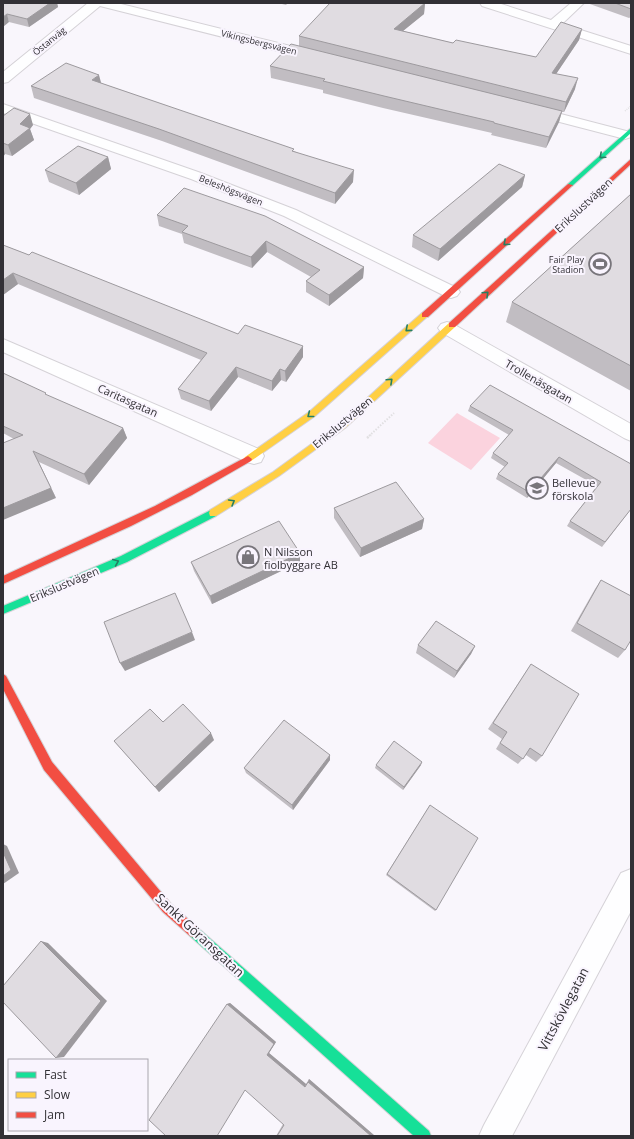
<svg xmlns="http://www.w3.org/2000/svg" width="634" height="1139" font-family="'Open Sans',sans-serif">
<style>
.green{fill:#fbd3de}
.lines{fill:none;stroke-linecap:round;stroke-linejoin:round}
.street-casing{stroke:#d5d2d7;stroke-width:2}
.fast-casing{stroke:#d5d2d7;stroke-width:2}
.slow-casing{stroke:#d5d2d7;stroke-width:2}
.jam-casing{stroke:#d5d2d7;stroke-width:2}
.path-far2{stroke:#e1e0e2;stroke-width:1.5;stroke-dasharray:1 1;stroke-linecap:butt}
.path-far1{stroke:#e1e0e2;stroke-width:2;stroke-dasharray:1.5 1.5;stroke-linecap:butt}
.path{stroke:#e1e0e2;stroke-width:2.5;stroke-dasharray:2 2;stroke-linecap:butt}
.street{fill:#fefeff;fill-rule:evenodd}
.fast{fill:#16e098;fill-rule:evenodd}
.slow{fill:#ffcf43;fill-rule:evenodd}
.jam{fill:#f24e42;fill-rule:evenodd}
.wall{fill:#c1bdc2}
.shaded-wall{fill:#9d9a9e}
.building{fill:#e0dce1;stroke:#9d9a9e}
.oneway{stroke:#257f62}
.labels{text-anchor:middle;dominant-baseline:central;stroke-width:4;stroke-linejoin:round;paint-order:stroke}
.far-street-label{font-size:9px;fill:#323035;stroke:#f9f4fe}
.far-poi-label{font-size:9px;fill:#323035;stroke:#f9f4fe;text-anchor:end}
.street-label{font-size:11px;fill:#323035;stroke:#f9f4fe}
.poi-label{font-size:11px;fill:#323035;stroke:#f9f4fe;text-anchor:start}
.near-street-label{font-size:13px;fill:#323035;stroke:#f9f4fe}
</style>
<rect width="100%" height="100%" fill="#f9f6fc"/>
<polygon class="green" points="457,413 500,438 471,470 428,443"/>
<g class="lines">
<g class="street-casing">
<g id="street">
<polygon points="88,3 117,3 319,53 321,56 319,59 314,60 100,6 8,82 3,83 3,72"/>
<polygon points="480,3 498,3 551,20 571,3 584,3 562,24 631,46 631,54 482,6"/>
<polygon points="3,104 201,173 296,210 457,288 460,292 457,296 451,298 445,296 284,216 191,179 3,113"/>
<polygon points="530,106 630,132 631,137 625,139 525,113 523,110 525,107"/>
<polygon points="447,322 453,324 631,424 631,441 624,438 441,332 438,328 441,324"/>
<polygon points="3,339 261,450 264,456 261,462 254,464 247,462 3,352"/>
<polygon points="631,869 631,911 512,1136 479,1136 484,1125 621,873"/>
</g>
</g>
<g class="fast-casing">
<g id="fast">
<polygon points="631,128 631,133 572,186 568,186 568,184"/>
<polygon points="213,509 216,510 217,513 216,516 127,562 3,614 3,606 121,556"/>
<polygon points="194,926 198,928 429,1131 431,1136 414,1136 190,936 188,932 190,928"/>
</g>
</g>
<g class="slow-casing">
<g id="slow">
<polygon points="422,313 428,313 429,315 315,416 251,461 245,461 244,459 245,457 309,412"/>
<polygon points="452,322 456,325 455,327 345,428 279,476 216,516 210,516 209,513 210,510 273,472 339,424 449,323"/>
</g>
</g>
<g class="jam-casing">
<g id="jam">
<polygon points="631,159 631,164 455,327 449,327 449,323"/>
<polygon points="568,184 573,185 428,317 422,317 422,313"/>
<polygon points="248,456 252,459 251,461 192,495 131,526 3,584 3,576 155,506"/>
<polygon points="3,674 6,676 52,762 171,904 198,928 200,932 198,936 194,938 190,936 163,912 44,770 3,689"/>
</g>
</g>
<polyline class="path-far2" points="625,111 631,106"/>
<polyline class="path-far1" points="369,436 394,413"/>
<polyline class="path" points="367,438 371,435"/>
<use href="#street" class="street"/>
<use href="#fast" class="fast"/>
<use href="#slow" class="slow"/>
<use href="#jam" class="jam"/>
</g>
<g class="wall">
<polygon points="3,3 57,3 58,7 29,27 9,22"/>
<polygon points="278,3 288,3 286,5"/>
<polygon points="425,3 424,14 403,31 453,43 536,57 582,29 579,40 556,74 575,89 564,112 562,112 559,122 546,148 491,135 492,133 383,108 323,93 323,90 271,78 270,66 299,46 299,36"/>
<polygon points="587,3 631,3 631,17 629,18"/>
<polygon points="101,83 294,151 353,182 335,204 162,141 34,98 31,86"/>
<polygon points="3,116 33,125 30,129 34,140 12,156 5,154 3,157"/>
<polygon points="108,157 111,169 79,195 49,182 45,170"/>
<polygon points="525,175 522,187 438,261 412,247 413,235"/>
<polygon points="184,188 364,267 363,278 329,306 306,292 306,281 311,277 267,252 252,268 184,243 182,234 159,226 157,215"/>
<polygon points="631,194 631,391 506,322 512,302"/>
<polygon points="3,245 29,255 238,334 303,357 286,382 281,380 272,391 238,377 211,411 181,399 178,389 201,360 18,284 3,295"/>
<polygon points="3,373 48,396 123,428 127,438 89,485 39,462 56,498 14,439 3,433"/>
<polygon points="470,406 631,464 631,509 602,547 567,526 570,521 597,486 556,463 527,498 496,479 498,474 505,467 491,458 493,453 509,435 468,411"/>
<polygon points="334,508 424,519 422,529 360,557 334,518"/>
<polygon points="191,562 300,562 212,604 194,571"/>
<polygon points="601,580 625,650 618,658 571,631 595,589"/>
<polygon points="418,645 475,646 471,654 454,678 416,653"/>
<polygon points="531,664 542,756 536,762 526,755 518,764 496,749 502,739 488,729"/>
<polygon points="163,722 214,740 159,792 114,741"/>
<polygon points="330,755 330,760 293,810 246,773 244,768"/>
<polygon points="376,765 421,765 403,790 375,768"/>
<polygon points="430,805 436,910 435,911 386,875"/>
<polygon points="230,1003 276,1042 269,1053 306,1084 309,1079 375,1136 276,1136 283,1124 227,1004"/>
</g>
<g class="shaded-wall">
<polygon points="50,3 57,3 58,7 29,27 27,19"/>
<polygon points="425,3 424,14 393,39 394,29"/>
<polygon points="7,14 9,22 3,27 3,17"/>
<polygon points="582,29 579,40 550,83 552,73"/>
<polygon points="99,75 102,86 92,80"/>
<polygon points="578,78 575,89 564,112 566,102"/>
<polygon points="562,111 559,122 546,148 549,137"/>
<polygon points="30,114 33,125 30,129 34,140 12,156 8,145 20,124"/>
<polygon points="3,147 5,154 3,157"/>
<polygon points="108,157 111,169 79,195 76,183"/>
<polygon points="354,170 353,182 335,204 335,193"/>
<polygon points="525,175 522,187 438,261 440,249"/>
<polygon points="266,241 267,252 252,268 251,257"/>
<polygon points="364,267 363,278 329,306 329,295"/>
<polygon points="13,273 18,284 3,295 3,280"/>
<polygon points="303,346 303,357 286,382 285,371"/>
<polygon points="236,367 238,377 211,411 209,401"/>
<polygon points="280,369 281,380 272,391 272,381"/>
<polygon points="123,428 127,438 89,485 84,474"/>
<polygon points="33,451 56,498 3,520 3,508"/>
<polygon points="559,457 556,463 527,498 529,492"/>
<polygon points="424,519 422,529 360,557 361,548"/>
<polygon points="300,553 300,562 212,604 210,596"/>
<polygon points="192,632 195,640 125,671 120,663"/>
<polygon points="475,646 471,654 454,678 457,671"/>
<polygon points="211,733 214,740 159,792 155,787"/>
<polygon points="330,755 330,760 293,810 292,805"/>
<polygon points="422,762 421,765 403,790 404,787"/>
<polygon points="3,844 7,846 19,873 3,884"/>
<polygon points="41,941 48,943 107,1001 64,1057 56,1058"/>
<polygon points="230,1003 276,1042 269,1053 306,1084 305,1087 267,1055 227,1004"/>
<polygon points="309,1079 375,1136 371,1136 308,1082"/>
</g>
<g class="building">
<polygon points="3,3 50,3 27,19 7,14 3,17"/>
<polygon points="330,3 425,3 394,29 453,43 456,40 536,57 561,22 582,29 552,73 578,78 566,102 299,36"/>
<polygon points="615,3 631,3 631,9"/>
<polygon points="291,44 562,111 549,137 494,123 494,122 384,96 323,81 325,79 270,66"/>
<polygon points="66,63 99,75 92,80 294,149 292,151 354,170 335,193 159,129 31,86"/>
<polygon points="14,108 30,114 20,124 30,128 8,145 3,143 3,116"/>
<polygon points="78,146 108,157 76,183 45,170"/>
<polygon points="499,164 525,175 440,249 413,235"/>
<polygon points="184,188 265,216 364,267 329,295 306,281 320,270 266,241 251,257 182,232 188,226 157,215"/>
<polygon points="631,194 631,366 512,302"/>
<polygon points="3,245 29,255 32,252 238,334 245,325 303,346 285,371 280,369 272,381 236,367 209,401 178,389 207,353 13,273 3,280"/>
<polygon points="3,373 46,393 45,394 123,428 84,474 33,451 51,488 3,508 3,443 23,435 3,426"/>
<polygon points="490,385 631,464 631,509 605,542 570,521 601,482 559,457 529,492 498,474 508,463 493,453 513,430 470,406"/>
<polygon points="396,482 424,519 361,548 334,508"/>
<polygon points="279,521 300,553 210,596 191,562"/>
<polygon points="601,580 631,596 631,640 625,650 577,623"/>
<polygon points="175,593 192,632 120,663 104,622"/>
<polygon points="436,621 475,646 457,671 418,645"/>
<polygon points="531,664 579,694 542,756 530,748 523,759 500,743 507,732 493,723"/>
<polygon points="183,704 211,733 155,787 114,741 150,709 163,722"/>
<polygon points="284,720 330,755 292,805 244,768"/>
<polygon points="394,741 422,762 404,787 376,765"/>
<polygon points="430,805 478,838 436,910 387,874"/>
<polygon points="3,852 11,870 3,876"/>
<polygon points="41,941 101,1001 56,1058 3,1002 3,986"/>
<polygon points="227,1004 274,1044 267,1055 305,1087 308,1082 371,1136 277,1136 284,1125 245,1090 217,1136 166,1136 149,1120"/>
</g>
<defs><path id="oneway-chevron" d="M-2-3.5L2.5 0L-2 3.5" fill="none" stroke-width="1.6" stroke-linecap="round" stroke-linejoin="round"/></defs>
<g class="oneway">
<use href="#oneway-chevron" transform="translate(602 156) rotate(138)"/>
<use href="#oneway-chevron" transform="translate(506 243) rotate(138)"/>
<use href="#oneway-chevron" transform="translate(486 294) rotate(-43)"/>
<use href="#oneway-chevron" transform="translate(408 329) rotate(139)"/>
<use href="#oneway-chevron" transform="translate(390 381) rotate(-43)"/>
<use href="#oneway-chevron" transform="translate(310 415) rotate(142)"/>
<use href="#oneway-chevron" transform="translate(232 502) rotate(-30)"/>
<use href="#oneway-chevron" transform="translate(116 562) rotate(-23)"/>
</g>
<defs>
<g id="stadium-ring" transform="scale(1.15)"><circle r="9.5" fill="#f9f4fe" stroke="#78757b" stroke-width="1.5"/><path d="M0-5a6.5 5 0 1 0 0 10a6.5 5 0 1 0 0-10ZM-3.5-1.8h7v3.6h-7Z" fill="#78757b"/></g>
<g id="school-ring" transform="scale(1.15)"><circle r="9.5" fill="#f9f4fe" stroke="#78757b" stroke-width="1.5"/><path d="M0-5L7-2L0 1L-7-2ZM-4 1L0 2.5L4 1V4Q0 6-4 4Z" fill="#78757b"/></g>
<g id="shop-ring" transform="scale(1.15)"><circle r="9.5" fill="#f9f4fe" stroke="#78757b" stroke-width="1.5"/><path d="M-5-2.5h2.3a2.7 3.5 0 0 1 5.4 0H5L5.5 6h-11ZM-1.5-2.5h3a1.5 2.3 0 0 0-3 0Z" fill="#78757b"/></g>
</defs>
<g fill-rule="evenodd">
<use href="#stadium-ring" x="600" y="264"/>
<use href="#school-ring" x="537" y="488"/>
<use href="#shop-ring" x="248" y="557"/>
</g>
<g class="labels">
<g class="far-street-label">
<text transform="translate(49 41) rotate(-39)">Östanväg</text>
<text transform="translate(259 42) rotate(14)">Vikingsbergsvägen</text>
<text transform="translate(231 190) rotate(22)">Beleshögsvägen</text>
</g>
<g class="far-poi-label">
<text x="584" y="259">Fair Play<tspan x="584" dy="10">Stadion</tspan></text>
</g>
<g class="street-label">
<text transform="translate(583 205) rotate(-43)">Erikslustvägen</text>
<text transform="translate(539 381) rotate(30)">Trollenäsgatan</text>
<text transform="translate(128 400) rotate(24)">Caritasgatan</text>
<text transform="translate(342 422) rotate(-40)">Erikslustvägen</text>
<text transform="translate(64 584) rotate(-23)">Erikslustvägen</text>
</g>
<g class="poi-label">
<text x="552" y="482">Bellevue<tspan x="552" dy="13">förskola</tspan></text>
<text x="264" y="551">N Nilsson<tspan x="264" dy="13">fiolbyggare AB</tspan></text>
</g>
<g class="near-street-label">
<text transform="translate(200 935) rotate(43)">Sankt Göransgatan</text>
<text transform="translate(563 1009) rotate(-62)">Vittskövlegatan</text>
</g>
</g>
<rect width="634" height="1139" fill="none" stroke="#323035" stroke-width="8"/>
<rect x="8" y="1059" width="140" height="72" fill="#f9f4fe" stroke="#a9a6ae"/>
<rect x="16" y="1072" width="20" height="6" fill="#16e098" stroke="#a9a6ae"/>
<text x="44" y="1079" font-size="12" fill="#323035">Fast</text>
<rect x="16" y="1092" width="20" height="6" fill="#ffcf43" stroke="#a9a6ae"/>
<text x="44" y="1099" font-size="12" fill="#323035">Slow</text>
<rect x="16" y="1112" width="20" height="6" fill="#f24e42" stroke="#a9a6ae"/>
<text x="44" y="1119" font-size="12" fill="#323035">Jam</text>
</svg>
